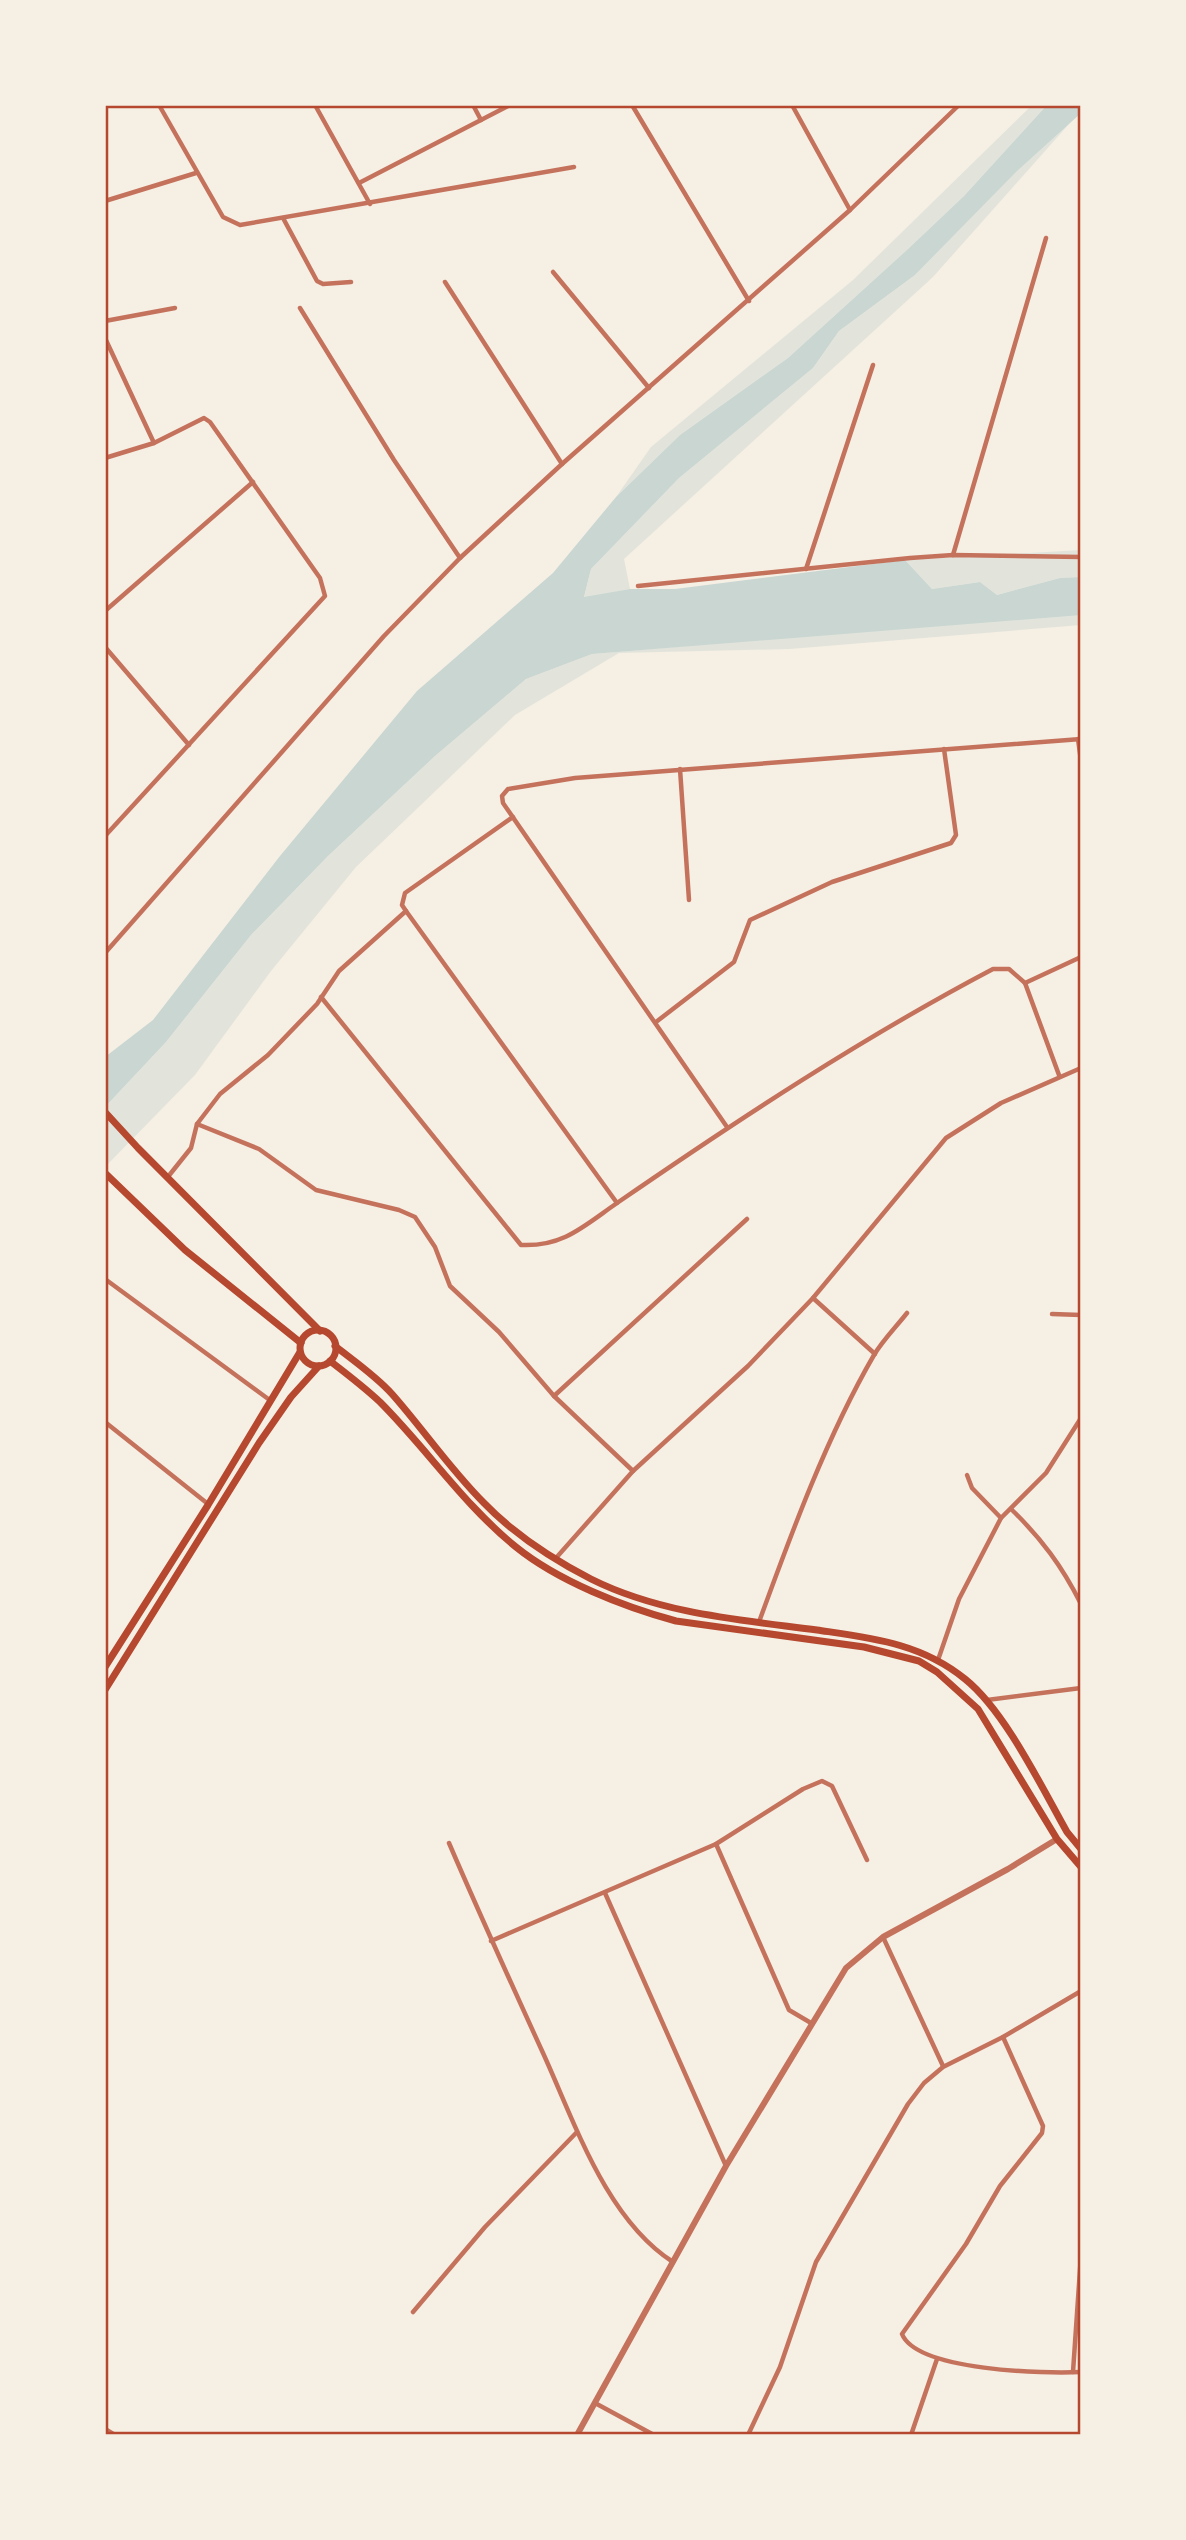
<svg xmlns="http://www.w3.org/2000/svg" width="1186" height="2540" font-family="'Work Sans',sans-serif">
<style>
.green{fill:#e2e4dc}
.water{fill:#c9d6d2}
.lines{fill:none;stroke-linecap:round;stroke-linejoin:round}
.minor{stroke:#c5725c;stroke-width:4.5}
.tertiary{stroke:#c5725c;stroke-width:6}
.primary{stroke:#b5482f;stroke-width:7}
.neatline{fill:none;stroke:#b5482f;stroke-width:2.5}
</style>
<rect width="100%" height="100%" fill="#f6efe4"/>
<g class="green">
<polygon points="1032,105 1047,105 964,196 908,249 788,358 680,435 616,497 651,447 853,280"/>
<polygon points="1081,105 1077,115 933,277 624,559 630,589 584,598 591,569 679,478 813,368 839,331 915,275"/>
<polygon points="1081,550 1081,577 1060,578 997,595 980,582 932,589 905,560"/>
<polygon points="1081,613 1081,625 790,649 619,653 515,715 356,867 271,971 195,1075 105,1167 105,1107 166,1042 251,935 328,856 435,756 526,679 592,654"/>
</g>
<polygon class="water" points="1047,105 1081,105 1081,113 1017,171 915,275 839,331 813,368 679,478 591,569 584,597 630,589 675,589 905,560 932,589 980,582 997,595 1060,578 1081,577 1081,615 592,654 526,679 435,756 328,856 251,935 166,1042 105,1107 105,1057 153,1020 280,856 417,691 553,573 616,497 680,435 788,358 908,249 964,196"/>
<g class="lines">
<g class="minor">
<polyline points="159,105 223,217 240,225 574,167"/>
<polyline points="315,105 370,204"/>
<polyline points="473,105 481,120"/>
<polyline points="632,105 749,301"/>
<polyline points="792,105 850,210"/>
<polyline points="359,183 510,105"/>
<polyline points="105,201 196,173"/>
<polyline points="283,218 317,281 323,284 351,282"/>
<polyline points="553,272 649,388"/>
<polyline points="445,282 562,464"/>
<polyline points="300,308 394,460 460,558"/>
<polyline points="105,321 175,308"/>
<polyline points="105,338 154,443"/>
<polyline points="105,458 154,443 204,418 210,422 320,578 325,596 105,836"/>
<polyline points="953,555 1046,238"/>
<polyline points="806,569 873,365"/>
<polyline points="638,586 910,558 953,555 1081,557"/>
<polyline points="105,611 253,482"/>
<polyline points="105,647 189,745"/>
<polyline points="1078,739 1081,761"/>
<polyline points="680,769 689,900"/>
<polyline points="406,911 402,905 405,893 513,817"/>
<polyline points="105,953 384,636 460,558 562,464 850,210 959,105"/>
<polyline points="1025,983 1059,1075"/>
<path d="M 321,997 L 521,1245 C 563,1247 584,1226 617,1203"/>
<polyline points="656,1022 734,962 750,920 832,882 951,843 956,835 944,749"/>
<polyline points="197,1124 259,1149 316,1190 399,1210 415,1217 435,1247 450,1286 499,1332 554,1396 633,1471"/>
<polyline points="727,1127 503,803 502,796 508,789 575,778 1081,739"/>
<path d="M 167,1178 L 191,1148 L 197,1124 L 220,1094 L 268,1055 L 317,1004 L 339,971 L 406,911 L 617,1203 C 739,1119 862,1038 993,969 L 1009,969 L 1025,983 L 1081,957"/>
<polyline points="105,1279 271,1401"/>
<polyline points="813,1298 875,1354"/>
<polyline points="1052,1314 1081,1315"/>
<polyline points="554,1396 747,1219"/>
<polyline points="105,1422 208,1504"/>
<polyline points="967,1475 972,1488 1001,1518"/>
<path d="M 1011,1509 C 1041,1538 1062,1566 1081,1604"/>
<polyline points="556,1558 633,1471 748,1366 813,1298 946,1138 1001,1103 1081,1068"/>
<path d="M 759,1622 C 791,1534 827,1436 874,1355 C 883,1340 896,1327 907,1313"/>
<polyline points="938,1660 959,1599 1001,1518 1046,1473 1081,1418"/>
<polyline points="987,1700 1081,1688"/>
<path d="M 449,1843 C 479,1913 511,1983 543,2053 C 575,2123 606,2219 673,2262"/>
<polyline points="716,1844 789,2010 811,2023"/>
<polyline points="605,1893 726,2166"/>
<polyline points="883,1937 943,2066"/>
<polyline points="491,1941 716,1844 803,1789 822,1781 832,1786 867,1860"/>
<path d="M 1003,2037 L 1043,2126 L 1042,2133 L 1000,2186 L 966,2244 L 902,2334 C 917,2371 1046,2374 1081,2372"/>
<polyline points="413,2312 485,2227 577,2132"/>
<polyline points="1073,2372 1081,2255"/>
<polyline points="595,2403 654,2435"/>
<polyline points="105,2429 115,2435"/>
<polyline points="748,2435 780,2367 816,2262 908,2104 924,2083 943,2067 1003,2037 1081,1991"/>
<polyline points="911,2435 937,2359"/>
</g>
<polyline class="tertiary" points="577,2435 726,2166 846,1968 883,1937 1008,1869 1057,1839"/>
<g class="primary">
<polyline points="105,1112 138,1148 320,1331"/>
<polyline points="105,1173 185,1250 301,1343"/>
<circle cx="318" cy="1348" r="18"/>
<path d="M 335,1346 C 354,1361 376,1376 392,1394 C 423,1429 450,1469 484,1503 C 513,1533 554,1560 591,1579 C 661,1614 741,1620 817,1630 C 871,1638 921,1643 965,1679 C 1005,1711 1041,1786 1067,1832 L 1081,1849"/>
<path d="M 330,1361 C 347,1374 364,1387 380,1402 C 427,1449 464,1505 516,1547 C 558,1581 624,1607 676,1621 L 864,1647 L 919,1661 L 937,1672 L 978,1709 L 1057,1839 L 1081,1867"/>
<polyline points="105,1667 208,1505 300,1352"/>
<polyline points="105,1690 259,1443 291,1397 319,1366"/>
</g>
</g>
<rect width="1186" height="2540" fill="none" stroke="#f6efe4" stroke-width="214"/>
<rect x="107" y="107" width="972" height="2326" class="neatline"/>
</svg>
